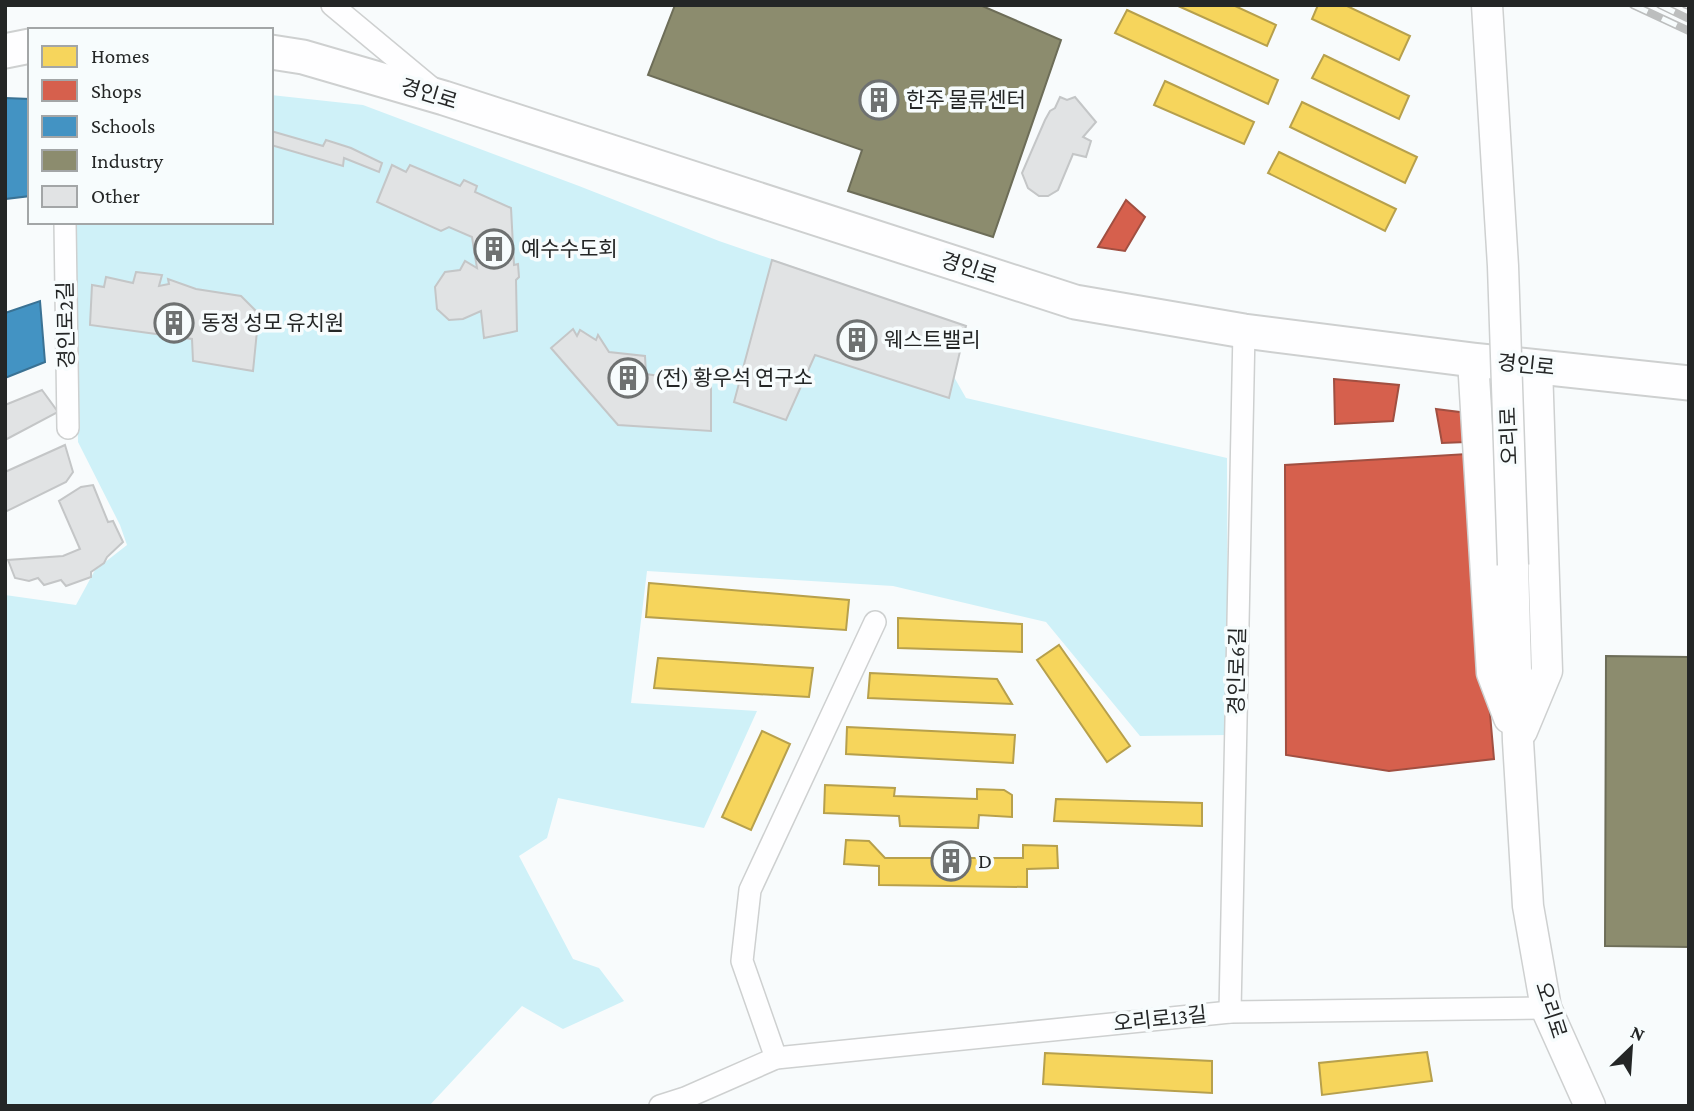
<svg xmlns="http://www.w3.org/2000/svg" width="1694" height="1111" font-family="'Crimson Pro','Noto Sans KR',serif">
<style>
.green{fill:#cff1f8}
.homes{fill:#f6d55c;stroke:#b7a04c;stroke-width:2}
.shops{fill:#d6604d;stroke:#a14f41;stroke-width:2}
.schools{fill:#4393c3;stroke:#3a7294;stroke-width:2}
.industry{fill:#8c8c6e;stroke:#6d6d58;stroke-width:2}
.building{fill:#e1e3e4;stroke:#c4c6c7;stroke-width:2}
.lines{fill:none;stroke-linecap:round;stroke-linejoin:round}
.minor-casing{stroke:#ced0d0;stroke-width:24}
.secondary-casing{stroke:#ced0d0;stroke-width:33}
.primary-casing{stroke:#ced0d0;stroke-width:37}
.minor{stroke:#fefeff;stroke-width:21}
.secondary{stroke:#fefeff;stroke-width:30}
.primary{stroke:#fefeff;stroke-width:33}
.rail-casing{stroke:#bcbebe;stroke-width:8}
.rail{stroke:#f7fcfd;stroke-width:5;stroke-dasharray:16;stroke-linecap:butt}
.secondary-bridge-casing{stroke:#ced0d0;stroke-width:33;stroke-linecap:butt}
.secondary-bridge{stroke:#fefeff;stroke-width:30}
.labels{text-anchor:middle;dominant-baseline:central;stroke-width:7;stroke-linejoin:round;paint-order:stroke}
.street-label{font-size:21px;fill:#242626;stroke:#f7fcfd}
.poi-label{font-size:21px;fill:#242626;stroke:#f7fcfd;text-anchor:start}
</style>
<rect width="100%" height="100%" fill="#f8fbfc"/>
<polygon class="green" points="271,95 363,105 579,186 719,241 966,326 954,377 966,398 1227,458 1228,735 1140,736 1046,622 893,586 647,571 631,703 757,711 704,828 558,798 547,838 519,856 573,959 599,968 624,1001 563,1029 522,1006 429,1106 5,1106 5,595 76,605 95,570 127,545 120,525 78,442 74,222 271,222"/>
<g class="homes">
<polygon points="1176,5 1233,5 1276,25 1267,46"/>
<polygon points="1318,5 1345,5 1410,36 1399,60 1312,19"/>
<polygon points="1127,10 1278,80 1268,104 1115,33"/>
<polygon points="1324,55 1409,96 1399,119 1312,78"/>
<polygon points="1165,81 1254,122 1244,144 1154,105"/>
<polygon points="1302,102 1417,157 1405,183 1290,127"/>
<polygon points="1279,152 1396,209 1385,231 1268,173"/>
<polygon points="649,583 849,600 846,630 646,617"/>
<polygon points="898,618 1022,624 1022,652 898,648"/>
<polygon points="1059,645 1130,746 1107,762 1037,660"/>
<polygon points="658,658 813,668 809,697 654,688"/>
<polygon points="870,673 997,679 1012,704 868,698"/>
<polygon points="847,727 1015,735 1013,763 846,754"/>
<polygon points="762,731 790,744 751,830 722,817"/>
<polygon points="825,785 895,788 894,796 977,799 977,789 1004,790 1012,795 1012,817 979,815 978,828 900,826 899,816 824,813"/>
<polygon points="1056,799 1202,803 1202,826 1054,821"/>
<polygon points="846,840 869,841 885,858 1023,858 1023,845 1057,846 1058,868 1027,869 1027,887 879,885 879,866 844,864"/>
<polygon points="1427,1052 1432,1081 1322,1095 1319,1063"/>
<polygon points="1045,1053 1212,1061 1212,1093 1043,1084"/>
</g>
<g class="shops">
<polygon points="1126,200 1145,217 1125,251 1098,247"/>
<polygon points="1334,379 1399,385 1393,421 1335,424"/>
<polygon points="1436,409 1467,413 1466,442 1442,443"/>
<polygon points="1467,454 1494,759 1389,771 1286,755 1285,465"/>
</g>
<g class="schools">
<polygon points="5,98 30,99 30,196 5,199"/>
<polygon points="40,301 45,362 5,378 5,313"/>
</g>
<g class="industry">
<polygon points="675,5 980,5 1061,40 993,237 848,191 862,150 648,75"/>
<polygon points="1606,656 1689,657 1689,947 1605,946"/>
</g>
<g class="building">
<polygon points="1060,97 1067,100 1075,97 1096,122 1083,137 1091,141 1086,157 1073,154 1058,190 1048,196 1039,196 1028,188 1022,173 1045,120 1050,111 1055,108"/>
<polygon points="271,131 323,146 326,140 351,148 382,163 379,172 344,158 343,166 271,145"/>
<polygon points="392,165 406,172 410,165 460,186 464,180 477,186 475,192 511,208 514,265 518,264 519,277 516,280 517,331 484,338 481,311 463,319 449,320 437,309 435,287 445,272 460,270 465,261 477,268 472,237 449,227 441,231 377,202"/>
<polygon points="772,260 966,326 949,398 815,355 786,420 734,402"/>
<polygon points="136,272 162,275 159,286 169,284 168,279 196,289 241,296 265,320 258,321 253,371 193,361 192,339 90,325 92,285 104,287 106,277 133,283"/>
<polygon points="573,329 577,336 580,330 596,340 598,335 609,352 645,356 646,374 711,383 711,431 618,425 551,348"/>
<polygon points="42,390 58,412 5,440 5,405"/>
<polygon points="65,445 73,472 66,482 5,512 5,472"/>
<polygon points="93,485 108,522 113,521 123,542 107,557 104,563 91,572 91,577 66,586 61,580 44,585 38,578 29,581 15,578 8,560 63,556 80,549 59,501 81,487"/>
</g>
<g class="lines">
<g class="minor-casing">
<g id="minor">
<polyline points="332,5 433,89"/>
<polyline points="65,222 68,428"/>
<polyline points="1230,1012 1244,331"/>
<polyline points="776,1058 742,961 750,890 875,622"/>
<polyline points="660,1106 685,1098 776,1058 1230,1012 1546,1008"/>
</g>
</g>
<g class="secondary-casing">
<g id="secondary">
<polyline points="1473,360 1492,673 1509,718"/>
<polyline points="1513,565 1518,741 1528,906 1546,1008 1590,1106"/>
<polyline points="1522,731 1547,671 1537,366"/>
</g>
</g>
<g class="primary-casing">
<g id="primary">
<polyline points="5,51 30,46"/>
<polyline points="271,52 303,57 444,98 1075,302 1244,331 1473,360 1689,383"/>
</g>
</g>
<use href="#minor" class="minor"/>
<use href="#secondary" class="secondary"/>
<use href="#primary" class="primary"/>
<g class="rail-casing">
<g id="rail">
<polyline points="1633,5 1689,31"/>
<polyline points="1660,5 1689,19"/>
<polyline points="1686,5 1689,6"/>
</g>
</g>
<use href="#rail" class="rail"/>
<g class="secondary-bridge-casing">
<polyline id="secondary-bridge" points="1487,5 1503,266 1513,565"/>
</g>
<use href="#secondary-bridge" class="secondary-bridge"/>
</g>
<defs>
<g id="building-ring" transform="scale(2.0125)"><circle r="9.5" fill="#f7fcfd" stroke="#6e7171" stroke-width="1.5"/><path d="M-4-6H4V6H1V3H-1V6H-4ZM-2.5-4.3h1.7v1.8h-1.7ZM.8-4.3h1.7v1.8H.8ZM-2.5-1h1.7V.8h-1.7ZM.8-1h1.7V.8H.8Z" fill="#6e7171"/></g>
</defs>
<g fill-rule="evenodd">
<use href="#building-ring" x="879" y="100"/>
<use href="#building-ring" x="494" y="249"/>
<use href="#building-ring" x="174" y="323"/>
<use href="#building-ring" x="857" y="340"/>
<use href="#building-ring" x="628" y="378"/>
<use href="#building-ring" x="951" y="861"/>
</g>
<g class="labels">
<g class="street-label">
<text transform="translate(429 94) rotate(17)">경인로</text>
<text transform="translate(969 268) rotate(18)">경인로</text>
<text transform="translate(66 325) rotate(-91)">경인로2길</text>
<text transform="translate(1526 365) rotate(6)">경인로</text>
<text transform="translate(1509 436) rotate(-92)">오리로</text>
<text transform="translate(1237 671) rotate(-89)">경인로6길</text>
<text transform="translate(1551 1010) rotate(72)">오리로</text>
<text transform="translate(1160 1019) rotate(-6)">오리로13길</text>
</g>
<g class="poi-label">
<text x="906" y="100">한주 물류센터</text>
<text x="521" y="249">예수수도회</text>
<text x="201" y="323">동정 성모 유치원</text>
<text x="884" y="340">웨스트밸리</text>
<text x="655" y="378">(전) 황우석 연구소</text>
<text x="978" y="861">D</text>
</g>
</g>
<rect width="1694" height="1111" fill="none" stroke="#242626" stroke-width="14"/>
<rect x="28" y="28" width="245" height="196" fill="#f7fcfd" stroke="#a3a6a7" stroke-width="2"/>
<rect x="42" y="46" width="35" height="21" fill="#f6d55c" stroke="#a3a6a7" stroke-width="2"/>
<text x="91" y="63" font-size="21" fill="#242626">Homes</text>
<rect x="42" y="80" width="35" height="21" fill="#d6604d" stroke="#a3a6a7" stroke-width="2"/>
<text x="91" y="98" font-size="21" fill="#242626">Shops</text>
<rect x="42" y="116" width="35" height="21" fill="#4393c3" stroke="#a3a6a7" stroke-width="2"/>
<text x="91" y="133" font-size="21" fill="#242626">Schools</text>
<rect x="42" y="150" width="35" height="21" fill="#8c8c6e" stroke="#a3a6a7" stroke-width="2"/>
<text x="91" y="168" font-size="21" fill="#242626">Industry</text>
<rect x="42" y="186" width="35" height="21" fill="#e1e3e4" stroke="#a3a6a7" stroke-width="2"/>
<text x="91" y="203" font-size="21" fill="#242626">Other</text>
<g transform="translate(1631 1048) rotate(25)" stroke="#f7fcfd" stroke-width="5" paint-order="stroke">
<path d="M0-5L12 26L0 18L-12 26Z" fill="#242626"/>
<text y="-10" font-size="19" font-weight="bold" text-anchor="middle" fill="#242626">N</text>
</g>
</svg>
